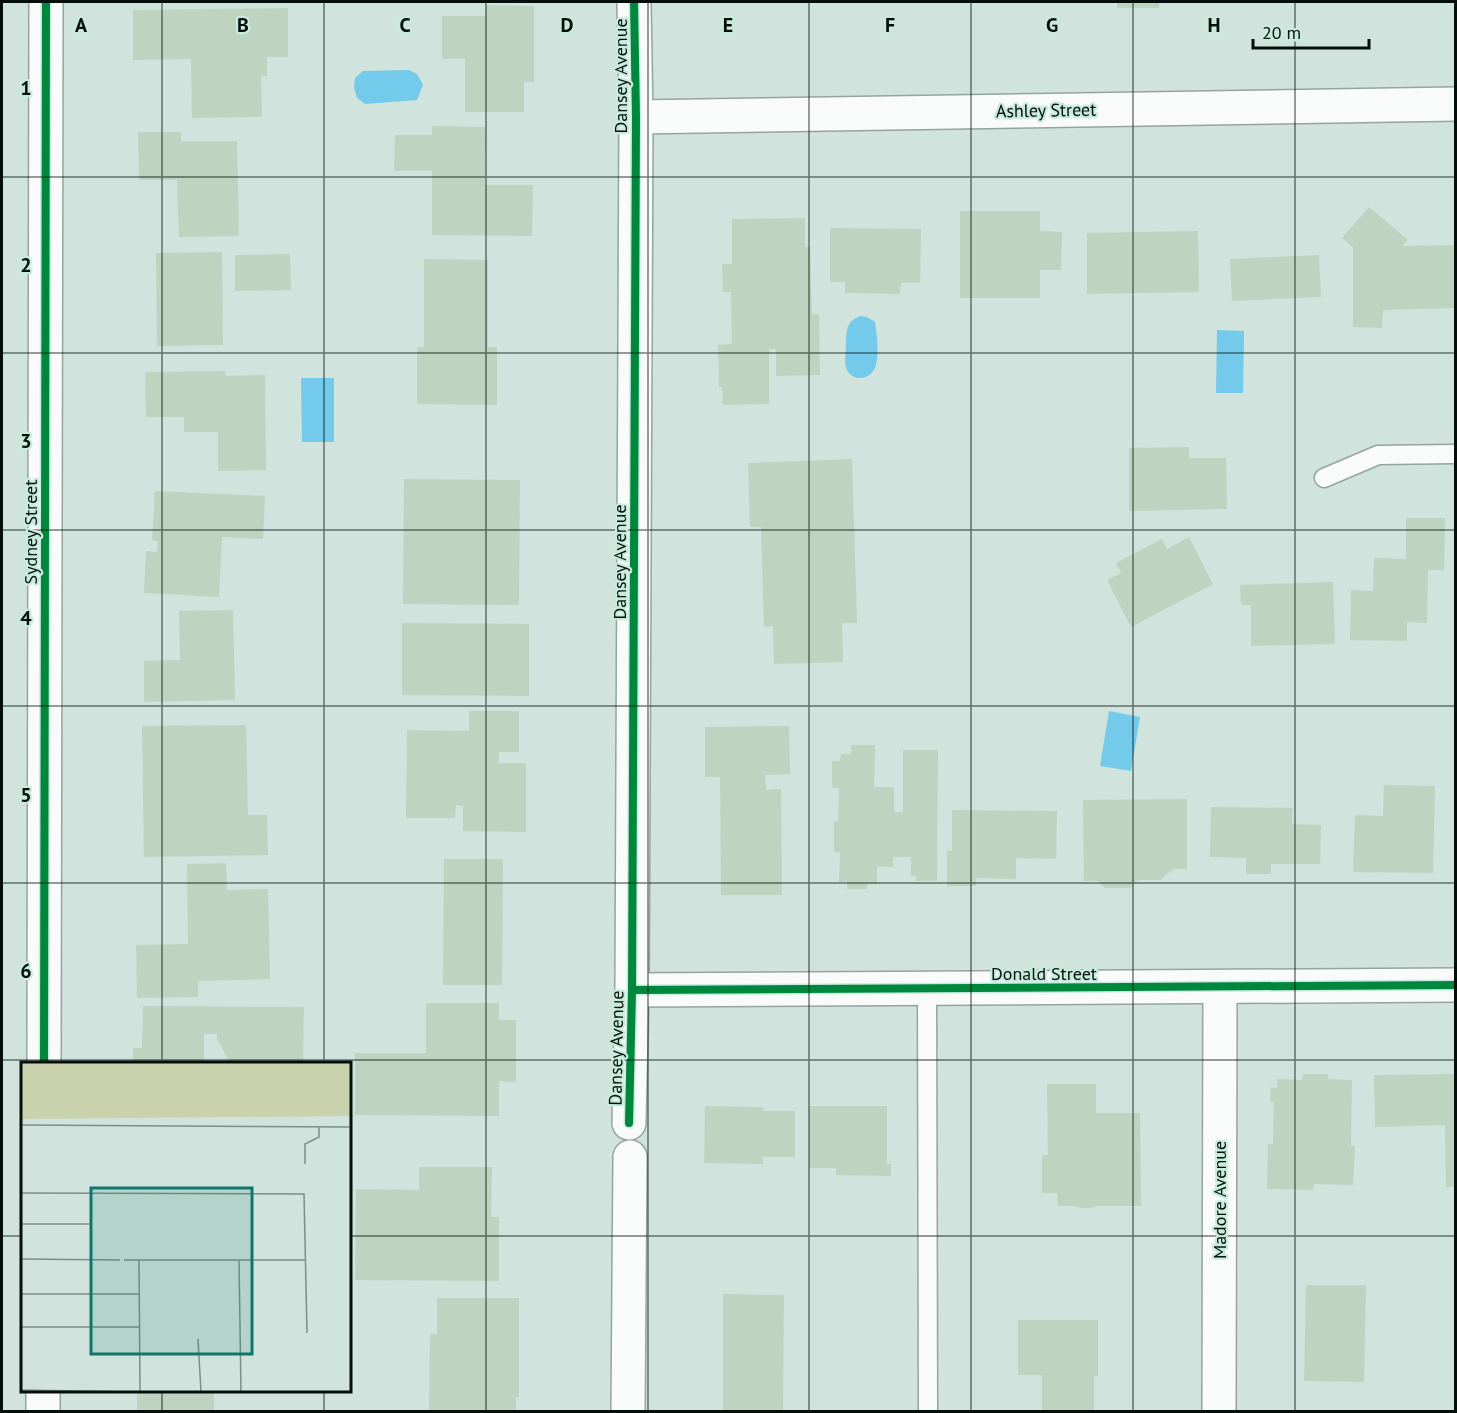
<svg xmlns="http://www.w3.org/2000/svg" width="1457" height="1413" font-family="'PT Sans',sans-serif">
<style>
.water{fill:#73caeb}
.building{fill:#bed3c0}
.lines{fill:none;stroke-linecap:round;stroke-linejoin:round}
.lane-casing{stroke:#95a49e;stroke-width:21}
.street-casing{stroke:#95a49e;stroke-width:36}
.lane{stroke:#f8fbfa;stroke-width:18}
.street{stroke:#f8fbfa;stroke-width:33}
.cycleway-casing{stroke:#c8ebdd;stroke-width:11}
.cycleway{stroke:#00873e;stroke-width:8}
.grid{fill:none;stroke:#040f0b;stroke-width:1.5;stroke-opacity:0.55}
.labels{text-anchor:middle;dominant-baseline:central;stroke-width:4.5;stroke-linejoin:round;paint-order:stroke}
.street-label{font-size:18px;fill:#040f0b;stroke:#c8ebdd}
.inset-road{fill:none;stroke:#7e8e88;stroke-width:1.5}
.view{fill:#0f766e;fill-opacity:0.15;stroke:#0f766e;stroke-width:3}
.inset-edge{fill:none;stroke:#040f0b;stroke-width:3}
.grid-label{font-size:20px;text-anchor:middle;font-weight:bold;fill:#040f0b;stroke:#c8ebdd;stroke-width:4.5;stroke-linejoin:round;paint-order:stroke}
</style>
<rect width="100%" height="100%" fill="#d0e3dc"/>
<g class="water">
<polygon points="409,70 417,74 423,85 417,100 365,104 357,98 354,88 355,78 363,71"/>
<path d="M 860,316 L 867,317 L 875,322 C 877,335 879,353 876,365 C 872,381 850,383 846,367 C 844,360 846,350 846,343 C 847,329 846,322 860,316 Z"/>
<polygon points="1217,330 1244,331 1243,393 1216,393"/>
<polygon points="301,378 334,378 334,442 302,442"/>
<polygon points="1109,711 1140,717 1131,771 1100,766"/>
</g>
<g class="building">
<rect x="1117" y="2" width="42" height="6"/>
<polygon points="485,5 534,6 534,82 524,82 524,112 465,112 465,59 442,59 442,16 485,16"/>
<polygon points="288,8 288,57 267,57 267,76 261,76 262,117 192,118 191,59 133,60 133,10"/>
<polygon points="432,126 486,127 485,185 533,185 532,236 432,235 432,171 394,171 395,135 432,135"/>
<polygon points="138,132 181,132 181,141 237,141 239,236 179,237 177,180 139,180"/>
<polygon points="1369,207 1408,240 1402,246 1456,245 1456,308 1383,310 1382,328 1353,327 1353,247 1342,238"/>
<polygon points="960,211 1040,211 1040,231 1062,232 1061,270 1040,270 1040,298 960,298"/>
<polygon points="805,218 805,247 810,247 812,314 819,314 820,375 776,376 776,349 769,349 769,404 723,405 722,387 719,387 718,345 732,344 731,292 723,292 722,264 732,264 732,219"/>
<polygon points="830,228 921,229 920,283 901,283 900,294 845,293 845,282 830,282"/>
<polygon points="1198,231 1199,292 1087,294 1087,233"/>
<polygon points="222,252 223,345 157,346 156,253"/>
<polygon points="290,254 291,290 235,291 235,255"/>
<polygon points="1319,255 1321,297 1232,301 1230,259"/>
<polygon points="424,259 488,260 488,347 497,347 497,405 417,404 417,347 424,347"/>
<polygon points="225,371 226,376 265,375 266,470 218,471 218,432 184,432 184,417 146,417 145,372"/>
<polygon points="1189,447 1189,458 1226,458 1227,509 1129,511 1129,448"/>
<polygon points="852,459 857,623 842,623 843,662 774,664 773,626 764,627 761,527 750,527 748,463"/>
<polygon points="404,479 520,480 519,605 403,604"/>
<polygon points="155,491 265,496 263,539 222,537 219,597 144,593 146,551 157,552 158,541 152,540"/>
<polygon points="1406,518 1445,518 1444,570 1428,570 1427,623 1407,622 1407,641 1350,640 1351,590 1373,591 1374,558 1406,559"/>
<polygon points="1189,537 1213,584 1131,627 1107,580 1121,573 1116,563 1162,539 1167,549"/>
<polygon points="1333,582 1335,644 1251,646 1251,605 1241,605 1240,585"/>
<polygon points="233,610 235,700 144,702 144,661 180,660 179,611"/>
<polygon points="402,623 529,624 529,696 402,695"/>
<polygon points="469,711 519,711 519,752 499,752 499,763 526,763 526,832 463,831 463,806 456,805 455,818 406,818 407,730 469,731"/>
<polygon points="246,725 248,815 267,815 268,855 144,857 142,726"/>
<polygon points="789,726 790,774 765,775 766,790 781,789 782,895 721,895 720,777 705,777 705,727"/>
<polygon points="851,745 875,745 874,787 894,787 894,812 903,812 903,750 938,750 937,881 916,881 916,876 911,876 911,857 893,857 893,867 877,867 877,884 867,884 867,889 847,889 847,882 839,882 840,852 834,852 834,821 838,821 839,788 832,788 832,761 840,761 841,754 851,754"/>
<polygon points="1384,785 1435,786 1433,873 1353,872 1355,815 1383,816"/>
<polygon points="1187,799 1187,869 1173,869 1160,880 1138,880 1131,888 1105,888 1098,881 1084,881 1083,800"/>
<polygon points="1211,807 1293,808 1292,824 1321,825 1320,864 1271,864 1271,874 1246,874 1246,858 1210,857"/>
<polygon points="952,810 1057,811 1056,859 1016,858 1016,879 976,878 976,886 947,886 947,850 952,851"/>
<polygon points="444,859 503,859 502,985 443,985"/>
<polygon points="226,863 227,890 268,889 270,979 198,981 198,997 137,998 136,945 188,944 187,864"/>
<polygon points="426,1003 499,1003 499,1020 516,1020 516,1082 499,1081 499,1116 355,1115 355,1053 426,1053"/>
<polygon points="143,1006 304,1007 303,1064 231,1064 217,1039 217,1034 204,1034 204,1064 133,1064 133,1048 142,1048"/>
<polygon points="1303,1074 1328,1074 1328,1079 1352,1080 1351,1146 1355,1146 1353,1185 1314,1184 1313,1190 1267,1189 1268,1144 1273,1144 1274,1102 1270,1102 1271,1087 1277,1088 1277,1079 1302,1080"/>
<polygon points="1456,1074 1456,1187 1446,1187 1445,1125 1375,1127 1374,1075"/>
<polygon points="1047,1084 1096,1084 1096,1113 1140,1113 1141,1206 1096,1206 1092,1208 1080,1208 1076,1206 1058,1206 1057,1193 1042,1193 1042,1155 1048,1155"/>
<polygon points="705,1106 763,1107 763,1111 795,1111 795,1157 763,1157 763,1164 704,1163"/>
<polygon points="809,1106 887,1106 887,1164 891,1164 891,1176 836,1175 836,1168 809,1168"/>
<polygon points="419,1167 492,1167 491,1217 499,1217 499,1281 355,1280 356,1189 419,1190"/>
<polygon points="1306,1285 1366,1285 1364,1382 1304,1381"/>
<polygon points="723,1294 784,1295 783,1412 723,1412"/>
<polygon points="437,1298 519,1298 519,1397 516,1397 516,1412 429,1412 430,1334 437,1334"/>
<polygon points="1018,1320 1098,1320 1098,1376 1094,1376 1094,1412 1042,1412 1042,1375 1018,1375"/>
<rect x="137" y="1390" width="77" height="22"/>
</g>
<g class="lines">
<g class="lane-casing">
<g id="lane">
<polyline points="1324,478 1378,455 1456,454"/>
<polyline points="927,987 928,1412"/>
</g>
</g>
<g class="street-casing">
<g id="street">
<polyline points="636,117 1456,104"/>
<polyline points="632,990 1456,985"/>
<polyline points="44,1064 46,2"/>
<polyline points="629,1123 632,990 636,117 634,2"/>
<polyline points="43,1412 43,1390"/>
<polyline points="628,1412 630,1157"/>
<polyline points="1219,1412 1220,988"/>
</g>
</g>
<use href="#lane" class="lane"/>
<use href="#street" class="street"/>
<g class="cycleway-casing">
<g id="cycleway">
<polyline points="632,990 1456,985"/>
<polyline points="44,1064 46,2"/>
<polyline points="629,1123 632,990 636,117 634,2"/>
</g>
</g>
<use href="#cycleway" class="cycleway"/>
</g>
<path class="grid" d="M 162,2 L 162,1064M 324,2 L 324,1064M 486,2 L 486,1412M 648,2 L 648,1412M 809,2 L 809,1412M 971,2 L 971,1412M 1133,2 L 1133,1412M 1295,2 L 1295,1412M 2,177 L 1456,177M 2,353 L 1456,353M 2,530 L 1456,530M 2,706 L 1456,706M 2,883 L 1456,883M 2,1060 L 1456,1060M 2,1236 L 22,1236M 350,1236 L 1456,1236M 162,1390 L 162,1412M 324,1390 L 324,1412"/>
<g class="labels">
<g class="street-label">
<text transform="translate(620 76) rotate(-90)">Dansey Avenue</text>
<text transform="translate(1046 110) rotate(-1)">Ashley Street</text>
<text transform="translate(30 532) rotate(-90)">Sydney Street</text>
<text transform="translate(619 562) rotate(-90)">Dansey Avenue</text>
<text x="1044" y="973">Donald Street</text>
<text transform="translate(616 1048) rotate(-89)">Dansey Avenue</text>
<text transform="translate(1219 1200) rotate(-90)">Madore Avenue</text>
</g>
</g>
<g transform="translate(21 1062)">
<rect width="330" height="330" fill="#d0e3dc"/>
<path d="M 0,0 L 330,0 L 330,54 L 0,57 Z" fill="#c9d1ad"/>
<path class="inset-road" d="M 0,63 L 330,65M 284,102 L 284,82 L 298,75 L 298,65M 0,131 L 283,132 L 286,271M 0,162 L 70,162M 0,197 L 99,198M 103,198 L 284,198M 118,198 L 119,330M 218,198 L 220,330M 0,232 L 119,232M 0,265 L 119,265M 177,277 L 180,330M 0,328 L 112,330"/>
<path class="view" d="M 70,126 L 231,126 L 231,292 L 70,292 Z"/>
<rect width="330" height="330" class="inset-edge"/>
</g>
<g class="grid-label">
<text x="81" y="32">A</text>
<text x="243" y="32">B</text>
<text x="405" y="32">C</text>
<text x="567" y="32">D</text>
<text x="728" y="32">E</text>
<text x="890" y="32">F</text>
<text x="1052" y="32">G</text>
<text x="1214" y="32">H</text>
<text x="26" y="95">1</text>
<text x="26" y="272">2</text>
<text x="26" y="448">3</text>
<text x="26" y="625">4</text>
<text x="26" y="802">5</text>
<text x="26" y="978">6</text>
</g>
<rect width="1457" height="1413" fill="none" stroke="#040f0b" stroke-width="6"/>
<path d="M1253 39v9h116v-9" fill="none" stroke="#040f0b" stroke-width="3"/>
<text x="1262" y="39" font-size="18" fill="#040f0b" stroke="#c8ebdd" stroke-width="4.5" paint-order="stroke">20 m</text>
</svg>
